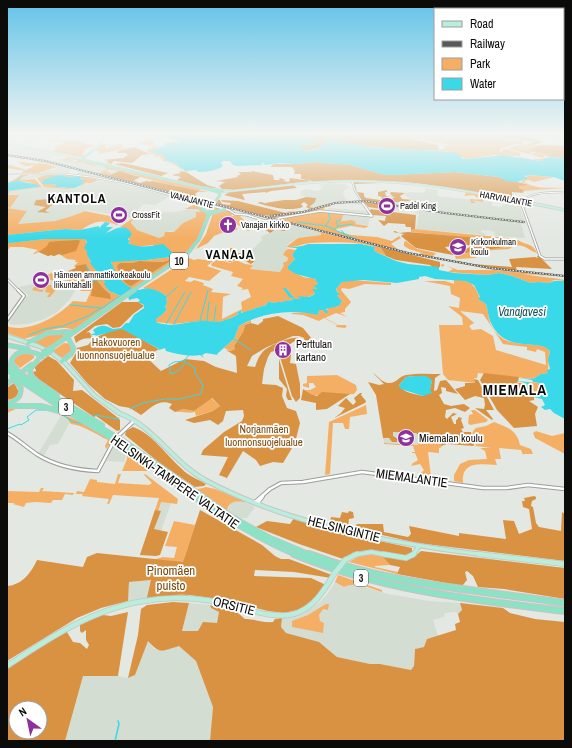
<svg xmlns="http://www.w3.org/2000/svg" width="572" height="748" font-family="'Archivo Narrow',sans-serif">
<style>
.built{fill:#d4ddd1}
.green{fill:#f4af65;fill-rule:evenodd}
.forest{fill:#d99242;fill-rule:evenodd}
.water{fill:#39d9e9}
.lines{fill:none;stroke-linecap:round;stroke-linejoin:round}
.stream-far1{stroke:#39d9e9;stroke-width:1}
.stream{stroke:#39d9e9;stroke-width:1.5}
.minor-far3-casing{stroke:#9b9f99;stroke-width:2}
.minor-far2-casing{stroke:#9b9f99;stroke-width:3}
.minor-far1-casing{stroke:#9b9f99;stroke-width:4}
.minor-casing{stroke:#9b9f99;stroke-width:4.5}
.major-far4-casing{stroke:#c4c5c4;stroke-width:2.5}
.major-far3-casing{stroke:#c4c5c4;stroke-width:3.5}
.major-far2-casing{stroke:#c4c5c4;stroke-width:5}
.major-far1-casing{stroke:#c4c5c4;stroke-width:5.5}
.major-casing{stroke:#c4c5c4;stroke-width:6}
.highway-far4-casing{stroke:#c4c5c4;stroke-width:3}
.highway-far3-casing{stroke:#c4c5c4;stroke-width:4}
.highway-far2-casing{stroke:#c4c5c4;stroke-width:5.5}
.highway-far1-casing{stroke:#c4c5c4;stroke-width:6}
.highway-casing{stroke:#c4c5c4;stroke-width:8}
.minor-far3{stroke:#fff;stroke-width:1}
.minor-far2{stroke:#fff;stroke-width:1.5}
.minor-far1{stroke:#fff;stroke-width:2}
.minor{stroke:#fff;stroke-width:2.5}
.major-far4{stroke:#b9eedd;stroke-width:1.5}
.major-far3{stroke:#b9eedd;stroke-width:2}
.major-far2{stroke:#b9eedd;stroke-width:3}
.major-far1{stroke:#b9eedd;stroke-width:3.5}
.major{stroke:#b9eedd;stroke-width:4.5}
.highway-far4{stroke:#8be3c6;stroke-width:2}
.highway-far3{stroke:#8be3c6;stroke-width:2.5}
.highway-far2{stroke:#8be3c6;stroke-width:3.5}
.highway-far1{stroke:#8be3c6;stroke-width:4.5}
.highway{stroke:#8be3c6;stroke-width:5.5}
.rail-casing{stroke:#575a56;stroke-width:2}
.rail{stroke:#fff;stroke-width:1;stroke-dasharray:1.5;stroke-linecap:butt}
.major-bridge-casing{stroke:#c4c5c4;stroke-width:6;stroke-linecap:butt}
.highway-bridge-far2-casing{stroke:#c4c5c4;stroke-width:4;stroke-linecap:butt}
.highway-bridge-far1-casing{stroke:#c4c5c4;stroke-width:5.5;stroke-linecap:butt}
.highway-bridge-casing{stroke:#c4c5c4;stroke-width:6;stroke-linecap:butt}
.major-bridge{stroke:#b9eedd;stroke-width:4.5}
.highway-bridge-far2{stroke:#8be3c6;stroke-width:2.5}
.highway-bridge-far1{stroke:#8be3c6;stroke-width:3.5}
.highway-bridge{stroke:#8be3c6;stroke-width:4.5}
.labels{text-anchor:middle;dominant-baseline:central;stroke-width:3.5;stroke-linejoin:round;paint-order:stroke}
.far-street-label{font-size:9px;fill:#0b0c0a;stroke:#fff}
.far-poi-label{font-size:9px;fill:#0b0c0a;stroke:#fff;text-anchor:start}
.shield{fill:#fff;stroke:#545554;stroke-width:1}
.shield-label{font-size:10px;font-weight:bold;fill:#0b0c0a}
.park-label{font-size:11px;fill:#794a0e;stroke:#fff}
.poi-label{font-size:11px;fill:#0b0c0a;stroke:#fff;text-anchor:start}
.water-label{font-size:12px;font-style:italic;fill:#12535a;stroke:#fff}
.far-district-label{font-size:13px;font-weight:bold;letter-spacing:1px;fill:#0b0c0a;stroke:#fff}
.near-street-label{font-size:13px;fill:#0b0c0a;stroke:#fff}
.near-park-label{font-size:13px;fill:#794a0e;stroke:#fff}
.district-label{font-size:15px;font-weight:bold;letter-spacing:1px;fill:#0b0c0a;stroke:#fff}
</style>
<rect width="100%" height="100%" fill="#e4e8e2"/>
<g class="built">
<polygon points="20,148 59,155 48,160 59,159 65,156 72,157 64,161 73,158 111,168 109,169 118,171 112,174 104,172 99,174 213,203 212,205 114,180 112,182 170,196 155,205 143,204 137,211 152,211 153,213 175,212 189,209 198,209 201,212 197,214 196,217 183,223 174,232 169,231 164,236 159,238 137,230 131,223 132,218 86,210 72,216 55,221 18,224 27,211 7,208 10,208 18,195 7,195 10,191 42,187 67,189 77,187 91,178 76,175 79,171 72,169 66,174 19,180 23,177 40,174 43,171 53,170 58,167 27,159 19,160 21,159 7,156 7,152"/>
<polygon points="329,183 346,184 349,187 344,191 343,194 346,199 348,201 360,201 362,205 349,204 348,202 285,215 272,216 263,216 283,215 313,209 309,207 310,198 300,195 302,194 300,192 305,189 318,191 323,187 319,185"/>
<polygon points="425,188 438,190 437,196 492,202 492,206 502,207 505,203 520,208 526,224 521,224 525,238 496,236 493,231 481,230 481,232 486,234 486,235 416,229 419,214 415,213 416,209 440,214 388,203 407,208 403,211 391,210 382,208 385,204 362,201 378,202 367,199 400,202 413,200 403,194 409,192 425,193"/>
<polygon points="329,208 367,211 370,215 327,210"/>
<polygon points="344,213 371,216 368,225 355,224 346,220 340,221"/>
<polygon points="293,225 321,233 321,235 297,238 287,245 286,247 288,248 283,256 288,258 280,272 250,269 255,261 253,259 252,250 262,240 261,236 273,232 276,229 284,230"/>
<polygon points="50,274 49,280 58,281 67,277 81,283 80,286 77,287 70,299 56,313 42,320 27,324 13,325 8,323 7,322 28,295 19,287 37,283 37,276"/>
<polygon points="62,414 66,416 70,422 58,444 50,445 43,457 38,454"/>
<polygon points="393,432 416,433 421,437 418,440 418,445 384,443 383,438 393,439"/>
<polygon points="114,445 127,453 124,462 107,461 109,454"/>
<polygon points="234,501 244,502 255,507 247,518 238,518 227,512 230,504"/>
<polygon points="161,502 171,503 161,531 154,529 160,511 158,511"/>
<polygon points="151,580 147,598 128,601 129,582"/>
<polygon points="335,582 344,587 353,584 358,585 388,594 429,601 460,603 462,610 458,614 456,612 445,613 444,617 433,620 438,636 427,639 424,647 415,649 414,666 412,670 380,664 370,664 337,657 326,647 286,633 281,627 282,618 301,614 320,602 328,593"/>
<polygon points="189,603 210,605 211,608 219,612 217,623 198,631 182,631"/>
<polygon points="148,640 154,649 161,651 178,645 196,661 213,707 210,741 65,741 83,676 118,676 128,678 135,675"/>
</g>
<g class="green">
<path d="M 396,135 L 488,135 L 520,141 L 522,142 L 523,145 L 542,145 L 530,150 L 533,152 L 529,154 L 508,149 L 514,146 L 522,145 L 514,144 L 500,149 L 499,153 L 505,149 L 520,153 L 521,157 L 530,159 L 544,159 L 531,154 C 538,150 546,153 553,154 L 542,157 L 547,158 L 540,161 L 518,156 L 495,155 L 467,159 L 446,151 L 438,152 L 431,150 L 445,149 L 444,145 L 448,147 L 448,146 L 450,145 Z"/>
<polygon points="53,139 85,142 87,141 85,144 96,145 85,149 83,154 87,153 83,155 84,156 81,158 63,154 65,152 62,154 50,152 58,148 51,147 56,147 65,143 49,140"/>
<path d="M 144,139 L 154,140 L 153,142 L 155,143 L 151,145 L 161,147 L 158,148 L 156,154 L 163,154 L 163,157 L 166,158 L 166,162 L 177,164 L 178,166 L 183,170 L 188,170 L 187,172 C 182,171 179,167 175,165 C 170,163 166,163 162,160 L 164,158 L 160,159 L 161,156 L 155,157 L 154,154 L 152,155 L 146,150 L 150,148 L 147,147 L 148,147 L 151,148 L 154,146 L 139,144 L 143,142 Z"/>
<polygon points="102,144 112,144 105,145 106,149 119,144 122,145 123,148 133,147 99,154 99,151 95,151"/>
<path d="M 72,157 L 158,177 L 156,178 L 201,188 L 200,190 L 208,192 C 190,193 158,181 140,177 L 133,180 L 140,183 L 132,181 L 139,176 L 110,169 L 105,171 L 112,174 L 108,176 L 98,174 L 108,169 L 105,168 L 105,166 L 90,164 L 95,166 L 93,167 L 92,165 L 87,165 L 91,163 L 87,164 L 84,162 L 74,163 L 78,161 L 77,159 L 65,163 L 74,159 L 73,158 L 66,161 L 62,160 Z"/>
<polygon points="21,162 37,164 40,163 37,162 57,167 38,173 22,174 23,172 19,174 24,171 24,172 25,171 7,168 7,166 10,165 26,170 36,165 26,166 19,163"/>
<path d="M 32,174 L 23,177 L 20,180 L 35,179 L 42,187 L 10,191 L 8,195 L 19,195 L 10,208 L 7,207 L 7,191 L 38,187 C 24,177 17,184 7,182 L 12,181 L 21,175 Z"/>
<path d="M 50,174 L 75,175 L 98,180 L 91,183 L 86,183 L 77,187 L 67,189 L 44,187 L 37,178 ZM 63,175 L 68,177 L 79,176 L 83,180 L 79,186 L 62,188 L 52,183 L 42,184 L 43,180 Z"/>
<path d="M 524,175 L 554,177 L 534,182 L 529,180 L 524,181 C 532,190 555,187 565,188 L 523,191 L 519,188 L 518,186 L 527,184 L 521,182 L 527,176 Z"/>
<polygon points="451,190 475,194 519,202 521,206 519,207 506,203 517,206 511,203 497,201 497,199 491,198 490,201 480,198 484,199 483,202 471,200 474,201 474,202 477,203 471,203 470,199 482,200 477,199 480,198 476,197 474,195 464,196 467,192"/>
<path d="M 334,203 L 330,204 L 330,207 L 325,207 L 323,211 L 344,213 L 341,221 L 352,220 L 356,222 L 355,224 L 369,226 L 365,228 L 351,226 L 336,229 L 337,231 L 351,235 L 377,237 L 392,241 L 399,236 L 401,238 L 391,244 L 400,251 L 276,219 L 287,215 L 273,219 L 260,216 L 274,216 L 289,214 L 286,212 C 291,211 299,212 304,211 C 310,211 314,208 319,206 C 324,205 329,204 334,203 Z"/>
<path d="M 195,204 L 200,204 L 200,209 L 208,214 L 199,237 L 184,256 L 133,289 C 122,285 113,273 111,261 L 146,260 L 171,257 L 153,245 L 136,247 L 128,243 L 130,241 L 125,228 L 120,227 L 133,218 L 131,223 L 137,230 L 159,238 L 164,236 L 165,232 L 174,232 L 183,223 L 196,217 L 196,212 L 201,212 L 198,209 L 185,209 ZM 171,259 L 120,276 L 120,263 L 132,263 L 139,261 L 163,262 Z"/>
<path d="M 213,207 L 228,210 L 233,214 L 231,216 C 238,215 244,215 251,217 L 239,215 L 245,221 L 238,223 L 242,223 L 243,226 L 246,228 L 249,227 L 253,228 L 248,231 L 233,222 L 229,222 L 225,219 L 227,216 L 224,217 L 223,219 L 224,218 L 227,222 L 224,220 L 220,221 L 221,224 L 230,223 L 226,224 L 227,226 L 232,224 L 238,229 L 232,232 L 229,230 L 214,236 L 208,243 L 196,249 L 206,234 L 213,213 L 216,211 L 211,211 Z"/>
<path d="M 7,208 L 27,211 L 18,224 L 55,221 L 72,216 L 85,211 L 125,219 L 117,225 C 101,219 95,221 81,230 L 65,229 L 7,235 Z"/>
<polygon points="415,229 517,239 504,241 411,232 411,230"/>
<path d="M 311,230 L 372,245 L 381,248 L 386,256 L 376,252 L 374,250 L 375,247 C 361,241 326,242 310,243 C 301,244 295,248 286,247 L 298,238 L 321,235 L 321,233 Z"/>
<path d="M 84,238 C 89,243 86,251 88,256 C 90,263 102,278 105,282 L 105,284 L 109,291 L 121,296 L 126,295 L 73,330 C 64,326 55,329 46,332 L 66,329 L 72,331 L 49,332 L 28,341 L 23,340 L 32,339 L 38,335 L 24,339 L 7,333 L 7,326 C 28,334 59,316 73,301 L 86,302 L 91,291 L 80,291 L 83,287 L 87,287 L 88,285 L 82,283 L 80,286 L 80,282 L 63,284 L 68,284 L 66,287 L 60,286 L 60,283 L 65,283 L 65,281 L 68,280 L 66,278 L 58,281 L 49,280 L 50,278 L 42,276 L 37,278 L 37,276 L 50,274 L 51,272 L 52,274 L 62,273 L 76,268 L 74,266 L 78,262 L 75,262 L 76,260 L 67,259 L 59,254 L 54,256 L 51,255 L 48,256 L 38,252 L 35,254 L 33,254 L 38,250 L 23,247 L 10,247 L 7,251 L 7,243 L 46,239 Z"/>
<path d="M 518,240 C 526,246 532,242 537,253 C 526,250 522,240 509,249 L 479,251 L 476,253 L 477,257 L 475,258 L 456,259 L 455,256 L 480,250 L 507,247 Z"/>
<polygon points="406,241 417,249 436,253 431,258 417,255 422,253 409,249 404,246 404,242"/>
<path d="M 289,249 L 296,250 L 292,255 L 295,259 L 288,266 C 295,273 303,279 313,278 L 317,281 L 318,285 L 314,287 L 317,288 C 315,297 310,295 303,299 L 299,296 L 300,299 L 295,299 L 286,288 L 284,288 L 293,300 L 272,303 L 269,301 L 266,305 L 242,313 L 241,310 L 237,313 L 239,314 L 226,320 L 218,322 L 200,321 L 174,324 L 156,322 L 156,319 L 163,314 L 167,309 L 165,307 L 167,303 L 166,296 L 159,292 L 143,288 L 189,258 L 194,260 L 198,259 L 213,261 L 207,266 L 221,271 L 209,281 L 189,277 L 185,281 L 191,282 L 194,280 L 204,283 L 203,285 L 213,289 L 211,292 L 231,294 L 223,297 L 222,319 L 242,309 L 241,302 L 251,297 L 248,289 L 241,290 L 243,288 L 237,286 L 243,279 L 231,276 L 233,272 L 212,266 L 211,264 L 218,259 L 230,263 L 236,260 L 245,264 L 253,265 L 250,269 L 280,272 L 284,265 L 283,263 L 287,261 L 288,258 L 283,255 L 286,250 Z"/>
<path d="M 442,264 L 458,270 L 493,270 L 486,269 L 554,276 L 524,274 C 537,277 551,277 565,280 L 565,281 L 554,280 L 549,283 L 538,282 L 531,283 L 512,276 L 499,273 L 487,275 L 448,272 L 453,269 L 445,265 L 442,267 L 441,265 Z"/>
<path d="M 454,279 C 471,281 473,282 480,298 L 478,299 L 486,304 C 488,310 488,317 490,323 C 503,351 525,340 548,348 L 550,352 L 549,353 L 548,373 L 541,374 L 533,379 L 478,373 L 477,378 L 474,378 L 475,383 L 448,380 L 443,374 L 439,325 L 463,325 L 462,317 L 448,306 L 459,308 L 460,298 L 451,294 L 450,286 L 424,281 L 445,281 L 454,284 ZM 460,311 L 483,314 L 503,344 L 527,347 L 527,350 L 536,352 L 537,349 L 545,352 L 546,365 L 496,350 L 493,336 L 481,329 L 472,330 L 469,326 L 474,323 L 473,322 Z"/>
<polygon points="351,280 391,283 391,285 365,284 349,289 342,288 341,290 351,302 345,309 345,312 340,313 348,317 336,313 325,318 338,325 345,325 347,326 345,328 336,327 337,325 324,318 319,321 303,315 292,314 291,313 308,312 318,315 319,310 323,310 325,313 328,308 339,306 342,301 336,296 339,295 336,289 342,282"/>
<polygon points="37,284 51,285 52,288 58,287 50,297 47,297 50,293 45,292 47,287 45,289 35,290 44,290 42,292 32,290"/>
<polygon points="251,320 251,323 245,325 243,332 234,346 235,349 231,351 224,348 234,339 239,326"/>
<polygon points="59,333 63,334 64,337 48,349 34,343 45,335"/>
<polygon points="64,343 71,344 72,349 69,354 63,358 51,352"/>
<polygon points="29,353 34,356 34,358 20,368 14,362 14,358 19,354"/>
<path d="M 337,375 L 356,385 L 357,390 L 354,394 C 346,395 340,394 332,393 C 319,392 318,400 305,390 L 310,390 L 316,387 L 313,383 L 309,383 L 309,388 L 303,386 L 303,384 L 307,383 L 307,376 Z"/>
<polygon points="529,382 540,383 544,389 543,395 532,394"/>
<path d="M 211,398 L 220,406 L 213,411 L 196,416 L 195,412 C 188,414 183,411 175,412 L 183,409 L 194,411 Z"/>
<polygon points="366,405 367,414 350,417 349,429 345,429 343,423 333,423 330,474 325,475 329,422"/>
<path d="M 35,406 C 63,412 89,425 112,441 L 106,449 L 105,446 L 108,440 C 95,434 83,425 71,424 L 66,416 L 46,410 L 20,407 L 7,413 L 7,407 Z"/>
<polygon points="471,410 475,410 488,420 486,422 470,425 468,423 469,415 473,414"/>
<path d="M 494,422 C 507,427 517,430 520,445 L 531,449 L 533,454 L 524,454 L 523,455 L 521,450 L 499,448 L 501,459 L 495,459 L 497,465 C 480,464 461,461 463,483 L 454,481 L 454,475 L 460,464 L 469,460 L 487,459 L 485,451 L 480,448 L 491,448 L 476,446 C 474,439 469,433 476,428 L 486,426 Z"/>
<polygon points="536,431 552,436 565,433 565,454 535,438 533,433"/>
<polygon points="419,437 436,437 442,441 441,446 442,447 439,448 439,453 428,452 431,477 440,479 438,480 422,478 420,474 424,470 420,464 411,466 413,463 418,460 415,453 412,453 412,452 415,452 413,446 384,444 384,443 418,445 418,440"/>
<polygon points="127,453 147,468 149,471 122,471 127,459"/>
<polygon points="118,474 121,474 118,483 149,485 152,483 144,475 145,474 178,499 177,504 161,502 144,555 140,555 159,498 113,495 109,504 107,504 109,499 82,496 83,494 76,494 77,491 84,492 90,479 97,480 97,482 115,484"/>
<path d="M 206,487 L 215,489 L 245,501 L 244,502 C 235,501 228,501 227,512 L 194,490 Z"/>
<polygon points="41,488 44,488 42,491 74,493 73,495 65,494 62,500 53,500 51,503 36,502 26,503 24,507 13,504 15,503 7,503 7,491 39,492"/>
<polygon points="174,521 195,525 184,559 197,567 188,597 149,599 147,598 151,580 149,559 156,559 163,557 174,558 177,547 165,546"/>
<polygon points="371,553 381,555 390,565 375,566 375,567 398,572 397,574 349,562 361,555"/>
<path d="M 338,575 L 382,590 L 382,592 C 370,588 356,581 344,587 L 335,582 Z"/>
<polygon points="326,604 329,604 328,610 323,609 319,615 320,621 324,623 323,633 292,627 292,621 308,615"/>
</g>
<g class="forest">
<path d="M 295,135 L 379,135 L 390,137 L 391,137 L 389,136 L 396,135 L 408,136 L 413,139 L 438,145 L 438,148 L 437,150 C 408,151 378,147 349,144 C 342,143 336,140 328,139 L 325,145 L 319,146 L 319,148 L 305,151 L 300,148 L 302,145 L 315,145 Z"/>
<polygon points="488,135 512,135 534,138 533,139 542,142 534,145 526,145 534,142"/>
<path d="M 542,145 L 565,146 L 565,158 L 546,156 L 553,154 C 545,153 536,153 529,150 Z"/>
<polygon points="134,147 150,154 142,155 132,163 114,161 111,164 106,162 110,161 103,160 123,158 128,155 126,153 118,153 118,151"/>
<path d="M 315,162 L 351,165 L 381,174 L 391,175 L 455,172 L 499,177 C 509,182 518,181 528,185 L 519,186 L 519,188 L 525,191 L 522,192 L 524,193 L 512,192 L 512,196 L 524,198 L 521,201 C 483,194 445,186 406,182 C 375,180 344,180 314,182 L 307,179 L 310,181 L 237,190 L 222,189 L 219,186 L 225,182 L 216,181 L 238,177 L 237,176 L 241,174 L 238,172 L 251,172 L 252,171 L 273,175 L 274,180 L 279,180 L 280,178 L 286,180 L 283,181 L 289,182 L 290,178 L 304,180 L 305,179 L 301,179 L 301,174 L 294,174 L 295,171 L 292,167 L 270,167 L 274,164 L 295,164 Z"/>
<polygon points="123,163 168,173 161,176 114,164"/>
<polygon points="119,171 140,177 133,181 140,183 149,180 147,182 152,181 161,183 199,191 195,194 198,197 195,198 108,176"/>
<polygon points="179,171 186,172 207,185 220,189 204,187 205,186 202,187 177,180 181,177 177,176 181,174 176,176 172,175 181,173"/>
<polygon points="354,182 380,183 355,184 357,192 364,193 364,196 366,198 387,201 395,197 389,196 385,198 385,200 381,199 382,197 378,196 378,192 387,190 387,192 385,192 386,196 393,196 390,194 391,192 405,193 400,196 402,199 414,200 400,202 385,202 393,204 381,202 386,203 382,208 389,210 368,207 363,201 378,202 362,201 355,188"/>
<polygon points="293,185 297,188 271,191 266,193 265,192 242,194 245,200 224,195 230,192"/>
<polygon points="52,197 70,199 69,200 59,199 45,211 50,213 37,212 46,207 34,205 36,200 50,199"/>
<path d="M 306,197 L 316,198 L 315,202 L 309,207 L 314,208 L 302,211 L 310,209 L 306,207 L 308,205 L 304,202 L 301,204 L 303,207 C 289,212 272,207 257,203 L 261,202 L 267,204 L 265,203 L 284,200 L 296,200 Z"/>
<path d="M 218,200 L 220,200 L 222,204 L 230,205 L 231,203 L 223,202 L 221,200 L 238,201 L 290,214 C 266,220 240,210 216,204 Z"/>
<polygon points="370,209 416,215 415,229 411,230 411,227 406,227 405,224 388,223 384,226 378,220 385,221 386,216 372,215 369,210 371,210"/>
<polygon points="271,221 291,226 284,231 276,229 270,233 266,230 273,226 260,230 258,229 264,222"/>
<polygon points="395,231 399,233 408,232 504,240 461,246 458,243 454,244 454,246 445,247 449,251 464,250 472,246 503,242 509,241 513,243 505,247 453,255 416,248 401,236 404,234 393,232"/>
<polygon points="60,241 78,240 80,241 76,251 62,255 59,254 54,256 51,255 48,256 39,252 47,246 49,242"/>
<polygon points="372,245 440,262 440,267 434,268 430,265 396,260 386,256 381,248"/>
<path d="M 231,248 L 235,249 L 233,252 C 239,254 244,254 250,249 L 252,250 L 253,259 L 255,261 L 251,264 L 237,256 L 236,257 L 237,259 L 230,262 L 219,258 Z"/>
<polygon points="537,256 539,256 552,269 516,267 517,271 456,262 457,261 472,264 512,267 509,259 535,257 538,258"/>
<path d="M 173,259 L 131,286 C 122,283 120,274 117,266 L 120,263 L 132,263 L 139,261 L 163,262 Z"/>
<path d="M 86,264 C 87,269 105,292 110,294 L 111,299 L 91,296 L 92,290 L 80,290 L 82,288 L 101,285 L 87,287 L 87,284 L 81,283 L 80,279 L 85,278 L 80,272 L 73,272 L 80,274 L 81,277 L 63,277 L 65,274 L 64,273 L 76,268 L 76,266 Z"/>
<path d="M 122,302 L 138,302 L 144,306 L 133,314 L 120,327 L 113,328 L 107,324 L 100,325 L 95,326 L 86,333 L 89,332 L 91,334 L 90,335 L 95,337 C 103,335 114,328 122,329 C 133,331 149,345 159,349 L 146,357 L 161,371 L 185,359 L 204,361 L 216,367 L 237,373 L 236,356 L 226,350 L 231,351 L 235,349 L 234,346 L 243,332 L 245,325 L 251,323 L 258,325 L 263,321 L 263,319 L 278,316 L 303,328 L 312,339 L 316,340 L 308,343 L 305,342 L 304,338 L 299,336 L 293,336 L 267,347 L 252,356 L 247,366 L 255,367 C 257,362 258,357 262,353 C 266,346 291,336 299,338 L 286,347 L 271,352 L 268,357 L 264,369 L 262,384 L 276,385 L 283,388 L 282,396 L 287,408 L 296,411 L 300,423 L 295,443 L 283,463 L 273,462 L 260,466 L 256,460 L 243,451 L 227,478 L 219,475 L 228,457 L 201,455 L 203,450 L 224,432 L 242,421 L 244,416 L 243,410 L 226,411 L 223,421 L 218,425 L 210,420 L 194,423 L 185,420 L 213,411 L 220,406 L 212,398 L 194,411 L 183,409 L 175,412 L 169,408 L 172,404 C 159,398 151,408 141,415 L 130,408 L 119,406 L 105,399 L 88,384 L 70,363 L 76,353 L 77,348 L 88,345 L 93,339 C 88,337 80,339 76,343 L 74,337 Z"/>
<polygon points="287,351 291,355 290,363 296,364 300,384 300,398 296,402 292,396 280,357"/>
<polygon points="48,356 57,361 74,380 73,391 82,390 117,417 120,420 120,430 117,431 96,416 94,417 35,377 33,372 36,371 36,370 34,367"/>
<polygon points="279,359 290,395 292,400 288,400 286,396 287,389 279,379"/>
<path d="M 373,373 C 378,376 382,383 389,383 C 397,383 399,376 406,375 C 418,373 430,374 441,374 L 435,378 L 434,391 L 437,390 L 440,381 L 446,380 L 458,394 L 446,391 L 446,388 L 441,387 L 442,393 L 439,395 L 444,404 L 451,406 L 464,404 L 470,408 L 465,412 L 455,408 L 446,410 L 445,417 L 447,419 L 453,413 L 457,414 L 451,417 L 454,424 L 456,424 L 456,420 L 458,419 L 458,417 L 462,418 L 461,420 L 464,428 L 461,429 L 463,432 L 471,432 L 474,446 L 447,444 L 441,446 L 442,441 L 439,438 L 421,437 L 416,433 L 393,432 L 393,436 L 398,439 L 397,442 L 392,442 L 389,438 L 383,438 L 376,395 L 368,382 L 379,385 L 384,384 ZM 415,376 L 432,381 L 430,389 L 423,396 C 415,394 403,393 399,385 L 406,377 Z"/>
<polygon points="484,373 519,377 518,382 516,381 518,383 526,383 529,396 534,397 534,400 529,401 538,407 535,414 537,426 514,428 497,410 480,380"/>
<polygon points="474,379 478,380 494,410 486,410 493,419 492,420 475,408 484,409 485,405 484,398 475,396 465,400 455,389 465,386 465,383 475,383"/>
<path d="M 14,383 L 19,392 C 18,398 13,399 7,400 L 7,388 Z"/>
<polygon points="303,389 311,394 317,396 322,392 350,394 327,409 316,410 316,403 301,400"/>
<polygon points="360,393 362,393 361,395 366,401 365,403 334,418 341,413 345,408 338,406 346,398 353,405 356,402 354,398"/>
<path d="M 133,427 C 153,434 166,455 182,469 C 188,476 198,479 206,484 L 204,486 L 195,487 L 161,464 L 125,435 L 126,431 Z"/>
<polygon points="534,496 536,497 536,499 532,501 531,506 533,507 536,523 539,527 561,531 562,512 565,514 565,561 417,543 330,523 331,517 340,518 342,512 348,513 349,511 353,512 354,518 349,519 348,527 354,527 357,524 383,524 384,532 408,537 411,534 409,526 459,536 459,533 506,539 503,520 514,521 519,534 532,529 529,509 523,507 522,501 525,501 524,498"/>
<polygon points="155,510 161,511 154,529 168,532 160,555 156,556 140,555"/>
<path d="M 200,510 L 262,545 L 275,556 L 281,559 L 289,559 L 332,575 L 331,578 L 294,572 L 255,570 L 254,576 L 311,578 L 326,585 L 311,603 L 297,610 L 284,613 L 268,611 L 225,600 L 182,594 L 147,598 L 151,580 L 129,582 L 128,601 L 101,608 L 77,618 L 7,661 L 7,586 C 22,585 31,573 37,560 L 83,567 L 87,557 L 97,553 L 183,562 Z"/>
<path d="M 294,518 L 334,531 L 412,548 L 412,552 C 402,561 377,549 363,551 C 355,551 350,555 343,559 L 299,544 L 256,527 L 267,521 L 290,524 Z"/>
<path d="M 421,551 L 565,568 L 565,599 L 504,589 L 478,587 L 473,576 L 467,571 L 465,572 L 467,580 L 462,586 L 397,574 L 400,567 L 390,565 L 381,555 C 398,560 407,564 421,551 Z"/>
<path d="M 173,602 L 189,603 L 182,631 L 198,631 L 203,622 L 217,623 L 219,612 L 211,608 L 210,605 L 238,613 L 245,619 C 254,619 263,623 273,622 L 275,619 L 282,618 L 281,627 L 286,633 L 319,642 L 337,657 L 370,664 L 380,664 L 411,670 L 414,666 L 415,649 L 424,647 L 427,639 L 456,630 L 455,624 L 460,622 L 458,614 L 462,610 L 460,603 L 503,608 L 510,613 L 535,619 L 565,622 L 565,741 L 210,741 L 213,707 L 196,661 L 179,646 C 161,651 161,655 148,641 L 135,675 L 128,678 L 138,635 L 141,609 L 147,605 Z"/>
<path d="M 128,612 L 118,676 L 83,676 L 65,741 L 7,741 L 7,669 L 56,637 L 67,632 L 73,642 L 80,643 L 87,649 L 89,645 L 86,640 L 86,630 L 82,633 L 80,631 L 80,624 L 103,615 L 111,616 ZM 16,708 L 40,708 L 40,732 L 16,732 Z"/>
</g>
<g class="water">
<path d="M 147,135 L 176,135 L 181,136 L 183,135 L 212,135 L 223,137 L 249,135 L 253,137 L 263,135 L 295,135 L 314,138 L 311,141 L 316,143 L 315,145 L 302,145 L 301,147 L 305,151 L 319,149 L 318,146 L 326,145 L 323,141 L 328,139 L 371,147 L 453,152 L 461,155 L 461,158 L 467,159 L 504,155 L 540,161 L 549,157 L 565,158 L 565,181 L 554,177 L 528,175 L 524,176 L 528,178 L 517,182 L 506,181 L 499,177 L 455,172 L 392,175 L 381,174 L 351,165 L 315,162 L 295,164 L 281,163 L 265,165 L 262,162 L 262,165 L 237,166 L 233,165 L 230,161 L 223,161 L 221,163 L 223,166 C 216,171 206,172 198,172 L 196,170 L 186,171 L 178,166 L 177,164 L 164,160 L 166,158 L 163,157 L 163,154 L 156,154 L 151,151 L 164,146 L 165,143 L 180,142 L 165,136 Z"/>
<polygon points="23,174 18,181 39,185 38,187 7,191 7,183 16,181"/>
<polygon points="63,175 68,177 79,176 82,180 86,180 82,182 83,184 74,188 56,187 55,184 42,184 43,180 54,176"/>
<path d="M 105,222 L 110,223 L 106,227 L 113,227 L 106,233 C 114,230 125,221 132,234 L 128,239 L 130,241 L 128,243 C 140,249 150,246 163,244 L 172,252 L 171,257 L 146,260 L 111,262 C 117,276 123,287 139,290 C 148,286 158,290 166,296 L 167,303 L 165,307 L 167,309 L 163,314 L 156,319 L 156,322 C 170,328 186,322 200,321 C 208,320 217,324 225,320 C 229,319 235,316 239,314 L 237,313 L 241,310 L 241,313 L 266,305 L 269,301 L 272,303 L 293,300 L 292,298 L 289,297 L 283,288 L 286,288 L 295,299 L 300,299 L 298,296 C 303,297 313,298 315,293 L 312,289 L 317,289 L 317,288 L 313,287 L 318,284 L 315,279 L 296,274 L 288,269 L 288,266 L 295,259 L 292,255 L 297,248 L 288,248 L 302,246 L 308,244 L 361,244 L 375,247 L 374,250 L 376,252 L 396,261 L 408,264 L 439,267 L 439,270 L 454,273 L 487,275 L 499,273 L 512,276 L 531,283 L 538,282 L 549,283 L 554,281 L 565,281 L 565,419 L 554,413 L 550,409 L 545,410 L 541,407 L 545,405 L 542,399 L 525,395 L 528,385 L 526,383 L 516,381 L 529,382 L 532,394 L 543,395 L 544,389 L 540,383 L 533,382 L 532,380 L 519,378 L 533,379 L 541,374 L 548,373 L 547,370 L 550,369 L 548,360 L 550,351 C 539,337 506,355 491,323 C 488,317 488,310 486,304 L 478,299 L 480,297 L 474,285 L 466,281 L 435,279 L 425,276 L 419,277 L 419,279 L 397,283 L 363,280 L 342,282 L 336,289 L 337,292 L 340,294 L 337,296 L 342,301 L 339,306 L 326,309 L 328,313 L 325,313 L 323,310 L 319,310 L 318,315 C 292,309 262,312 239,326 L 234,339 L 217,354 L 218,355 L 206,353 L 202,355 L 204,358 L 200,355 C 189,357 177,354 166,351 L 165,348 L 159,350 L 159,349 L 122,329 L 95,336 L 96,335 L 90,335 L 95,333 L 93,330 C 101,324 105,325 113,329 L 121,328 L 126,323 L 129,323 L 134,315 L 144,308 L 144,305 L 138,302 L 140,300 L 137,298 L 129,300 L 128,296 L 124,294 L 121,296 L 109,291 L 104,284 L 105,282 L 90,263 L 91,262 L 87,255 L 87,251 L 84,248 L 87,242 L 85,239 L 46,239 L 10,243 L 7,243 L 7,235 L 65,229 L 80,230 L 99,226 L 99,228 Z"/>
<path d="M 415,376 C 422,376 428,374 432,381 L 430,389 L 432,393 L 423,396 L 401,389 L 399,385 L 406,377 Z"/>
</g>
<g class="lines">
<g class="stream-far1">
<polyline points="543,135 552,136 559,139"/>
<polyline points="559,140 565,142"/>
<polyline points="297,222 326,226 356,239"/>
<polyline points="326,226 330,219 328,212"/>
<polyline points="338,226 353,224"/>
<polyline points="335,229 338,226 336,222 341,219"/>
<polyline points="341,230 345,234"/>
<polyline points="86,265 88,270 97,280"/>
<polyline points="99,280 102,280"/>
<polyline points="81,282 98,280"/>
<polyline points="166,297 177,287"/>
<polyline points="70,305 102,308 120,296"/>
<polyline points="200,321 208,290"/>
<polyline points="207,321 209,302"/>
<polyline points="214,321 216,306"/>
<polyline points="166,324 185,292"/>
<polyline points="174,324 191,292"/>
<polyline points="29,335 45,329 63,326 88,316 101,308"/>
<polyline points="234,339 251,350"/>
<polyline points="184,361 174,362 169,365 171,374 178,371 185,363"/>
<polyline points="186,363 184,361 189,355"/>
<polyline points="166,399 180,399 201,394 203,385 195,373 195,368 187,363"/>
<polyline points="130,409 143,403 164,399"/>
<polyline points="61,414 73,422 81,423"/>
<polyline points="93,417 96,415 117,419 119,418"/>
<polyline points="7,429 20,424 21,425 29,420 27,417 36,410 47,410"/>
</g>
<polyline class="stream" points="115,741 119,724 118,721"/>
<g class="minor-far3-casing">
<g id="minor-far3">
<polyline points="7,174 65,174 91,177 125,183 201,203"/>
<polyline points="352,181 355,191 363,203"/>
<path d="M 522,203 L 523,200 C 534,191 551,193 565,192"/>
</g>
</g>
<g class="minor-far2-casing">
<g id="minor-far2">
<polyline points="196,202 229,210 235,214 247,215 265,221 271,220"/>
<polyline points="362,202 372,216"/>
<polyline points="523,202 522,205 540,256 545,259 565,259"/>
<polyline points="274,219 320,211 372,216"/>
<polyline points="7,279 19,291"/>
</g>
</g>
<g class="minor-far1-casing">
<polyline id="minor-far1" points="7,320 24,296 18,290"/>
</g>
<g class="minor-casing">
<g id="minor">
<path d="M 7,433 C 18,439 27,448 38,455 C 56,466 77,470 98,471 L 114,441"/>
<polyline points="118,436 134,421"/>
<polyline points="255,502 270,489 281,483 303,482 362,472 483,488 507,488 528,485 565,489"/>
<polyline points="258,503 263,496"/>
</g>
</g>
<g class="major-far4-casing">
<g id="major-far4">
<polyline points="7,143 15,146"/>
<polyline points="13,145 81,158"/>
<polyline points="7,152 33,139 54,135"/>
<path d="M 279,186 C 303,183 327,181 352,181 C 412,181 471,191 530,203"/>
<polyline points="222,192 279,186"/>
</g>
</g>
<g class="major-far3-casing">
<polyline id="major-far3" points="525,202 565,210"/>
</g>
<g class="major-far2-casing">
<polyline id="major-far2" points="7,336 38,346 52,353 65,363 94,395 109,406"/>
</g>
<g class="major-far1-casing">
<g id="major-far1">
<polyline points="108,405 119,413"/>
<path d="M 119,413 C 154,426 173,463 207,481 C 289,525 395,544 486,555"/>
<polyline points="354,555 371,552 387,555"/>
<polyline points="413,555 419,546"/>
</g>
</g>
<g class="major-casing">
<g id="major">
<polyline points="383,554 406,558 414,554"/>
<polyline points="478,554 565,564"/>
<polyline points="345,560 357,554"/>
<path d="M 7,666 C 49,638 93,609 144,601 C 166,597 190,597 213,601 C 237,605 274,622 297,613 C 315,606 324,590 334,574"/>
</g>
</g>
<g class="highway-far4-casing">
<g id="highway-far4">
<polyline points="80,159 199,187"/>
<polyline points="82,159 99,146 105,135"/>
<polygon points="199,187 223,191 218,192"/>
<polyline points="215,202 220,195 218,192"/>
</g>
</g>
<g class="highway-far3-casing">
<g id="highway-far3">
<polyline points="202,204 201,208 209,214"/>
<polyline points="209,214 225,209"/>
<polyline points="132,291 188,253 199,239 212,207"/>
</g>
</g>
<g class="highway-far2-casing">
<g id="highway-far2">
<polyline points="28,343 48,333 72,332"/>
<polyline points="7,345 28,349"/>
<polyline points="51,348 134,290"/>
<polyline points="42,355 42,357"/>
<polyline points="38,360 31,368 30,374 37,381 57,395"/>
<polyline points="62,361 71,354 74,349 68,338"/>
<polyline points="7,365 15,373"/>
<polyline points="7,369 13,375"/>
<path d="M 18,371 L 11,362 C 15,350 27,350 38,354 L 39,357"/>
<polyline points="23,375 48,393 70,406"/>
<polyline points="20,376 44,394 64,406"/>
<polyline points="16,378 58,406"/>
<polyline points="7,384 31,365"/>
<path d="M 7,404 C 16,400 21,399 21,388 L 14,380"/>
</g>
</g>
<g class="highway-far1-casing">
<g id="highway-far1">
<polyline points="56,405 110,437"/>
<polyline points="62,405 113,435"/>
<polyline points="68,405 102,425"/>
<polyline points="7,406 41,406 66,413"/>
<polyline points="122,440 232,517 270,538 311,555"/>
<path d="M 119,443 C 176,484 231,527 296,555"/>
</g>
</g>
<g class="highway-casing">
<g id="highway">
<path d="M 294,554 C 380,590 473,600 565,611"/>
<path d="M 309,554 C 391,585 479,590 565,603"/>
</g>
</g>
<use href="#minor-far3" class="minor-far3"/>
<use href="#minor-far2" class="minor-far2"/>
<use href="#minor-far1" class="minor-far1"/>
<use href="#minor" class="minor"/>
<use href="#major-far4" class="major-far4"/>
<use href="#major-far3" class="major-far3"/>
<use href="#major-far2" class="major-far2"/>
<use href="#major-far1" class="major-far1"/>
<use href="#major" class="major"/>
<use href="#highway-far4" class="highway-far4"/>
<use href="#highway-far3" class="highway-far3"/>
<use href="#highway-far2" class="highway-far2"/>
<use href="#highway-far1" class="highway-far1"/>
<use href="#highway" class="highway"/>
<g class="rail-casing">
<g id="rail">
<polyline points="7,155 45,161 408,253 490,268 565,276"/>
<polyline points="414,202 434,204"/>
<polyline points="271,216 303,212 335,203 365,201 445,213 524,222"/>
</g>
</g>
<use href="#rail" class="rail"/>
<g class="major-bridge-casing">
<polyline id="major-bridge" points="334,574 345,560"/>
</g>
<g class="highway-bridge-far2-casing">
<polyline id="highway-bridge-far2" points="212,207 215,202"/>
</g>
<g class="highway-bridge-far1-casing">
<g id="highway-bridge-far1">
<polyline points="42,353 51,348"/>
<polyline points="45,355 53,349"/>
<polyline points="18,371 23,375"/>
<polyline points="15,373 20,376"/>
<polyline points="13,375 16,378"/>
<polyline points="11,377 14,380"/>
</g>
</g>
<g class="highway-bridge-casing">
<g id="highway-bridge">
<polyline points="113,435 122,440"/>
<polyline points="110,437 119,443"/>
</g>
</g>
<use href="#major-bridge" class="major-bridge"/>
<use href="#highway-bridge-far2" class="highway-bridge-far2"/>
<use href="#highway-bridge-far1" class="highway-bridge-far1"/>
<use href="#highway-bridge" class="highway-bridge"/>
</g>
<linearGradient id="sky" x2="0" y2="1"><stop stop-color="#62c3e8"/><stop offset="0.56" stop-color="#f3f5f2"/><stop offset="1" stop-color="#f3f5f2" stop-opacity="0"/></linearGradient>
<rect width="572" height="239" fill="url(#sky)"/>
<defs>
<g id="stadium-disc" transform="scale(0.9)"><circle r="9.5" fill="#8d319c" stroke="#fff"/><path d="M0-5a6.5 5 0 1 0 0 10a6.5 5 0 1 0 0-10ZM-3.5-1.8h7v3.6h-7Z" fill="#fff"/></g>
<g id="church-disc" transform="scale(0.9)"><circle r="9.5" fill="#8d319c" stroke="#fff"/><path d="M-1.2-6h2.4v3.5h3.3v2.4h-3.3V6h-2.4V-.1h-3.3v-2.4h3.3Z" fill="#fff"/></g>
<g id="school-disc" transform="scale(0.9)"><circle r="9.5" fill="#8d319c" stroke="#fff"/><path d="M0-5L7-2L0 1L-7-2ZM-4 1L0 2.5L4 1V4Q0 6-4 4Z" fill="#fff"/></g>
<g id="building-disc" transform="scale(0.9)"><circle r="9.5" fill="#8d319c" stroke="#fff"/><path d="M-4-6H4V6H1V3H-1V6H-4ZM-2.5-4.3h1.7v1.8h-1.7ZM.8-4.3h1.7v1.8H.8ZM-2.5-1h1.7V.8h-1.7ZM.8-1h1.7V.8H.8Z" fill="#fff"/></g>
</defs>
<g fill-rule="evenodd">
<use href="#stadium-disc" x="387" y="206"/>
<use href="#stadium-disc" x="119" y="215"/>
<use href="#church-disc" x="228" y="225"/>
<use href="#school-disc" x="458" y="247"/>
<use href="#stadium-disc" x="41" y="280"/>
<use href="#building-disc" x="283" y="350"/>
<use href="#school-disc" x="406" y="438"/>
</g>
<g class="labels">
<g class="far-street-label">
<text transform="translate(506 199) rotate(10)">HARVIALANTIE</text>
<text transform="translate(192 200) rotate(14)">VANAJANTIE</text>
</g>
<g class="far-poi-label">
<text x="400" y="206">Padel King</text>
<text x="132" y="215">CrossFit</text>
<text x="241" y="225">Vanajan kirkko</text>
<text x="471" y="242">Kirkonkulman<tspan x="471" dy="10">koulu</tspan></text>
<text x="54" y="275">Hämeen ammattikorkeakoulu<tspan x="54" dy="10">liikuntahalli</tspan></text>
</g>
<g class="shield">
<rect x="170" y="253" width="18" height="16" rx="3"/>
<rect x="59" y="399" width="14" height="16" rx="3"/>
<rect x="354" y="570" width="14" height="16" rx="3"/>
</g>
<g class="shield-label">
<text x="179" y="261">10</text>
<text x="66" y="407">3</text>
<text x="361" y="578">3</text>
</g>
<g class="park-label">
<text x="116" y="342">Hakovuoren<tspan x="116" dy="13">luonnonsuojelualue</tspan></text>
<text x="264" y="429">Norjanmäen<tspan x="264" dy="13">luonnonsuojelualue</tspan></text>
</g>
<g class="poi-label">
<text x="296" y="344">Perttulan<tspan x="296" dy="13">kartano</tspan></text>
<text x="419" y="438">Miemalan koulu</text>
</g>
<g class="water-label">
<text x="522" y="312">Vanajavesi</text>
</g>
<g class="far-district-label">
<text x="77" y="198">KANTOLA</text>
<text x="230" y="254">VANAJA</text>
</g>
<g class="near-street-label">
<text transform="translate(412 478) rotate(8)">MIEMALANTIE</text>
<text transform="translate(175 482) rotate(35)">HELSINKI-TAMPERE VALTATIE</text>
<text transform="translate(344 529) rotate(14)">HELSINGINTIE</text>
<text transform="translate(234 606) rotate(14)">ORSITIE</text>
</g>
<g class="near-park-label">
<text x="171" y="570">Pinomäen<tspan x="171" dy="15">puisto</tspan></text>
</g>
<g class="district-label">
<text x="515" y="389">MIEMALA</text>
</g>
</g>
<rect width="572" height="748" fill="none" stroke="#0b0c0a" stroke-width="16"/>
<rect x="434" y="8" width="130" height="92" fill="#ffffff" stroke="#9d9e9d"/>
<rect x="442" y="21" width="20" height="6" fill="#b9eedd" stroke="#9d9e9d"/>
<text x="470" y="28" font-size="12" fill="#0b0c0a">Road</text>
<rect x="442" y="41" width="20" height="6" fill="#575a56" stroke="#9d9e9d"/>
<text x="470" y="48" font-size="12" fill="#0b0c0a">Railway</text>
<rect x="442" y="58" width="20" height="12" fill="#f4af65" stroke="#9d9e9d"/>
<text x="470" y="68" font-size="12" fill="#0b0c0a">Park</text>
<rect x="442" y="78" width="20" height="12" fill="#39d9e9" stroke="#9d9e9d"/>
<text x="470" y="88" font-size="12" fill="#0b0c0a">Water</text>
<g transform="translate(28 720) rotate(327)"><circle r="19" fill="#ffffff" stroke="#9d9e9d"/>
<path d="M0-3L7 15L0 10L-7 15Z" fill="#8d319c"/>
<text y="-6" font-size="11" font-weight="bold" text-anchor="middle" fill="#0b0c0a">N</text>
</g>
</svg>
